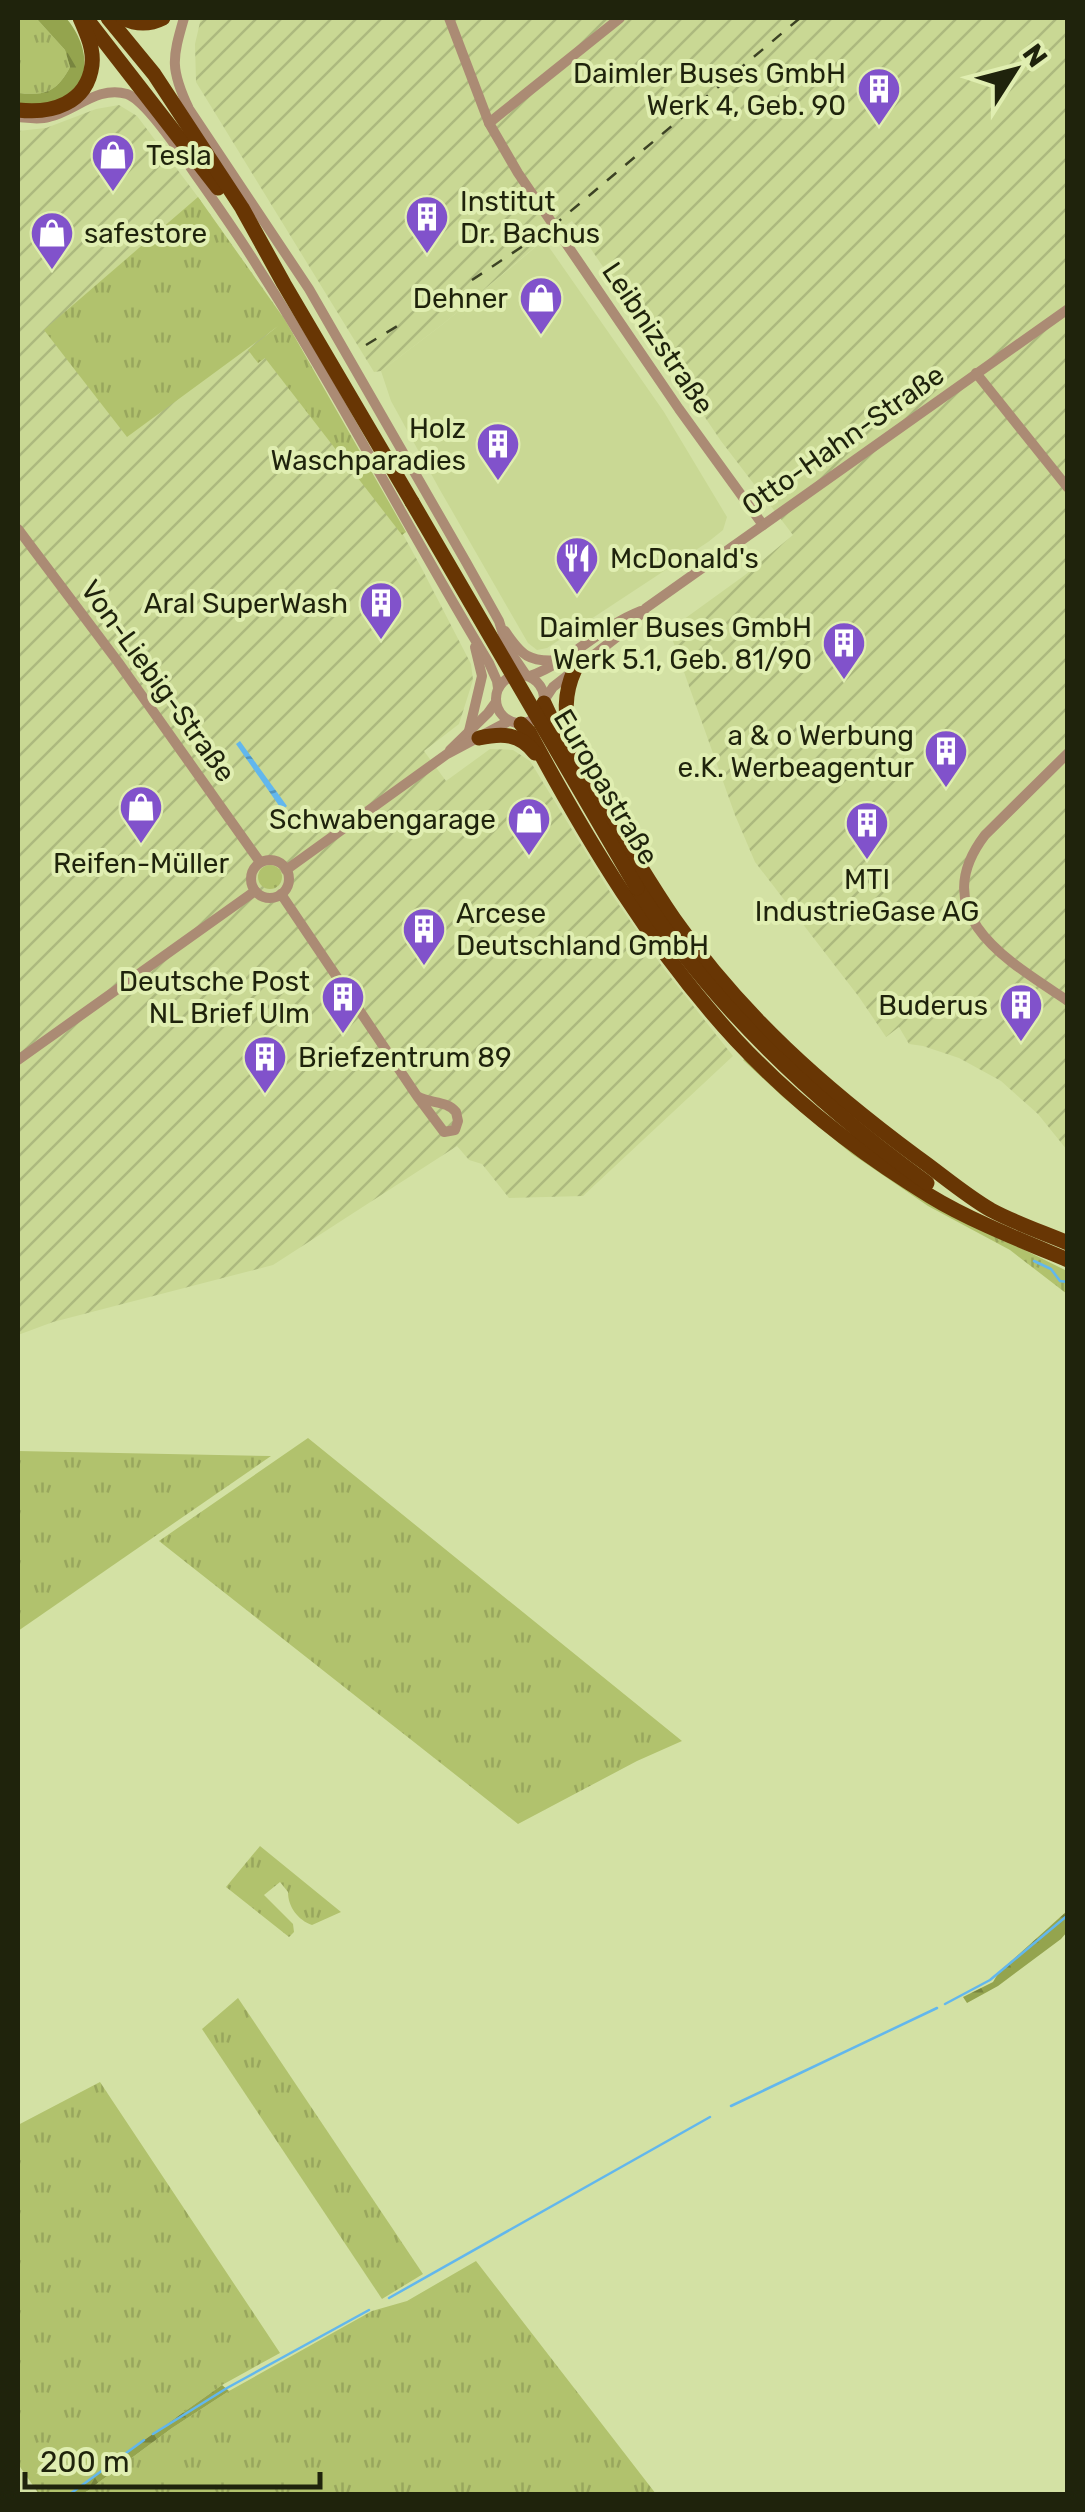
<svg xmlns="http://www.w3.org/2000/svg" width="1085" height="2512" font-family="Rubik,sans-serif">
<style>
.built{fill:#c9d894}
.industrial{fill:url(#industrial-furrows)}
.grass{fill:url(#grass-tufts)}
.forest{fill:url(#forest-firs)}
.water{fill:url(#water-waves)}
.lines{fill:none;stroke-linecap:round;stroke-linejoin:round}
.stream{stroke:#62b7ed;stroke-width:2.5}
.minor{stroke:#ab8b74;stroke-width:10}
.highway{stroke:#683604;stroke-width:15}
.rail{stroke:#3c4225;stroke-width:2.5;stroke-dasharray:12 12;stroke-linecap:butt}
.highway-bridge{stroke:#683604;stroke-width:15}
.labels{text-anchor:middle;dominant-baseline:central;stroke-width:8;stroke-linejoin:round;paint-order:stroke}
.poi-label{font-size:28px;fill:#1f230c;stroke:#e0eeb1;text-anchor:end}
.street-label{font-size:28px;fill:#1f230c;stroke:#e0eeb1}
</style>
<defs>
<pattern id="industrial-furrows" width="10" height="10" patternUnits="userSpaceOnUse" patternTransform="scale(2.5)"><rect width="10" height="10" fill="#c9d894"/><path d="M-1 1l2-2M0 10L10 0M9 11l2-2" fill="none" stroke="#acb97e"/></pattern>
<pattern id="grass-tufts" width="24" height="20" patternUnits="userSpaceOnUse" patternTransform="scale(2.5)"><rect width="24" height="20" fill="#b1c26d"/><path d="M3 7l-1-3M5 7V3M7 7l1-3M15 17l-1-3M17 17v-4M19 17l1-3" fill="none" stroke="#98a65d"/></pattern>
<pattern id="forest-firs" width="22" height="20" patternUnits="userSpaceOnUse" patternTransform="scale(2.5)"><rect width="22" height="20" fill="#94a44e"/><path d="M5 1l3.5 6h-7zM16 11l3.5 6h-7z" fill="#78853f"/></pattern>
<pattern id="water-waves" width="16" height="10" patternUnits="userSpaceOnUse" patternTransform="scale(2.5)"><rect width="16" height="10" fill="#62b7ed"/><path d="M0 5q4-4 8 0t8 0" fill="none" stroke="#5094be"/></pattern>
</defs>
<rect width="100%" height="100%" fill="#d3e1a4"/>
<polygon class="built" points="544,240 664,412 727,517 723,530 708,542 547,648 537,650 528,643 440,490 391,401 381,371 443,324"/>
<g class="industrial">
<polygon points="201,18 1067,18 1067,1150 1038,1114 1001,1081 959,1058 923,1046 909,1044 899,1027 886,1037 859,997 755,862 735,815 669,630 745,575 793,535 721,441 572,221 536,246 443,324 381,371 374,372 196,82 195,44"/>
<polygon points="119,105 137,116 198,197 286,321 422,569 471,664 473,680 459,724 424,751 446,781 490,749 513,750 530,761 610,892 664,969 733,1056 583,1196 509,1198 482,1164 469,1160 457,1146 273,1265 53,1322 18,1335 18,131 46,128 96,109"/>
</g>
<g class="grass">
<path d="M 18,18 L 36,18 L 65,50 L 70,67 C 57,92 45,96 18,93 Z"/>
<polygon points="198,197 285,320 406,532 402,535 265,358 258,363 248,350 278,326 127,437 44,330"/>
<circle cx="270" cy="877" r="12"/>
<polygon points="747,1057 974,1225 1067,1271 1067,1294 1010,1250 928,1206 852,1154 784,1098 743,1060"/>
<polygon points="308,1438 682,1741 637,1761 518,1824 159,1541"/>
<polygon points="18,1451 271,1456 18,1631"/>
<path d="M 260,1846 L 341,1912 L 312,1925 C 298,1920 288,1907 288,1892 L 280,1882 L 264,1895 L 293,1924 L 294,1932 L 289,1937 L 226,1887 Z"/>
<polygon points="238,1998 423,2274 382,2299 202,2029"/>
<polygon points="100,2082 280,2353 222,2385 68,2494 39,2494 18,2464 18,2125"/>
<polygon points="476,2261 656,2494 83,2494 172,2428 229,2391 372,2311 407,2301"/>
</g>
<g class="forest">
<path d="M 36,18 L 66,18 C 91,47 95,91 51,105 C 41,108 28,105 18,105 L 18,93 C 45,96 57,92 70,67 L 65,50 Z"/>
<polygon points="1067,1911 1067,1932 1061,1939 998,1986 967,2003 963,1997 993,1982 999,1972"/>
<polygon points="222,2385 229,2391 172,2428 83,2494 68,2494"/>
</g>
<polygon class="water" points="240,741 287,806 282,810 236,744"/>
<g class="lines">
<g class="stream">
<polyline points="1034,1261 1051,1269 1060,1281 1068,1282"/>
<polyline points="945,2004 990,1980 1068,1915"/>
<polyline points="731,2106 937,2008"/>
<polyline points="389,2298 710,2117"/>
<polyline points="153,2434 227,2388 369,2310"/>
<polyline points="70,2494 144,2440"/>
</g>
<g class="minor">
<path d="M 184,18 C 172,59 170,69 189,109 L 309,289 L 466,562 L 499,621 L 507,647 L 526,675"/>
<polyline points="449,18 489,123 518,173 679,409 763,525"/>
<path d="M 18,117 C 29,118 39,120 49,117 C 75,111 98,85 127,94 C 147,101 182,155 195,174 C 217,205 239,236 259,269 C 341,397 410,533 489,663 L 497,681 L 498,688"/>
<polyline points="489,123 620,18"/>
<polyline points="976,373 1068,488"/>
<polyline points="18,529 118,662 260,862"/>
<path d="M 505,631 C 521,655 529,663 560,660"/>
<circle cx="520" cy="699" r="24"/>
<path d="M 530,676 C 571,661 600,627 641,611"/>
<polyline points="545,699 553,687 627,629 646,608 1068,309"/>
<polyline points="469,731 482,676 475,647"/>
<polyline points="450,750 488,713 496,702"/>
<path d="M 1068,753 L 985,835 C 924,915 1010,962 1068,1001"/>
<circle cx="270" cy="879" r="19"/>
<polyline points="286,870 447,754 509,721"/>
<path d="M 281,894 L 417,1096 C 430,1104 446,1100 456,1112 L 458,1121 L 455,1130 L 444,1132 L 417,1096"/>
<polyline points="18,1060 255,891"/>
</g>
<g class="highway">
<polyline points="86,18 218,188"/>
<polyline points="108,18 154,74 242,208 284,284 412,502"/>
<path d="M 123,18 C 137,25 149,25 163,18"/>
<path d="M 18,110 C 51,114 87,104 92,65 C 94,48 86,32 80,18"/>
<path d="M 544,703 L 551,718 C 592,785 630,854 674,919 C 741,1015 824,1088 917,1157 C 941,1174 965,1195 991,1210 C 1015,1223 1042,1232 1068,1243"/>
<path d="M 521,724 L 529,732 C 586,839 653,950 736,1040 C 792,1100 859,1153 930,1196 C 969,1220 1025,1242 1068,1260"/>
<path d="M 479,738 C 502,733 520,733 535,753"/>
<path d="M 571,743 C 565,715 563,695 575,669"/>
<path d="M 637,888 C 712,1006 815,1102 927,1183"/>
</g>
<g class="rail">
<polyline points="472,280 553,226 800,18"/>
<polyline points="366,345 404,322"/>
</g>
<polyline class="highway-bridge" points="412,502 637,888"/>
</g>
<defs>
<g id="building-pin" transform="scale(2.25)"><path d="M0 17L-7.5 6A9.5 9.5 0 1 1 7.5 6Z" fill="#8152cb" stroke="#e0eeb1"/><path d="M-4-6H4V6H1V3H-1V6H-4ZM-2.5-4.3h1.7v1.8h-1.7ZM.8-4.3h1.7v1.8H.8ZM-2.5-1h1.7V.8h-1.7ZM.8-1h1.7V.8H.8Z" fill="#fff"/></g>
<g id="shop-pin" transform="scale(2.25)"><path d="M0 17L-7.5 6A9.5 9.5 0 1 1 7.5 6Z" fill="#8152cb" stroke="#e0eeb1"/><path d="M-5-2.5h2.3a2.7 3.5 0 0 1 5.4 0H5L5.5 6h-11ZM-1.5-2.5h3a1.5 2.3 0 0 0-3 0Z" fill="#fff"/></g>
<g id="restaurant-pin" transform="scale(2.25)"><path d="M0 17L-7.5 6A9.5 9.5 0 1 1 7.5 6Z" fill="#8152cb" stroke="#e0eeb1"/><path d="M-5-6h1v4h1v-4h1v4h1v-4h1v5L-1.5 .5V6h-2V.5L-5-1ZM5-6V6H3V1.5H1.5Q1.5-4 5-6Z" fill="#fff"/></g>
</defs>
<g fill-rule="evenodd">
<use href="#building-pin" x="879" y="89"/>
<use href="#shop-pin" x="113" y="155"/>
<use href="#building-pin" x="427" y="217"/>
<use href="#shop-pin" x="52" y="233"/>
<use href="#shop-pin" x="541" y="298"/>
<use href="#building-pin" x="498" y="444"/>
<use href="#restaurant-pin" x="577" y="558"/>
<use href="#building-pin" x="381" y="603"/>
<use href="#building-pin" x="844" y="643"/>
<use href="#building-pin" x="946" y="751"/>
<use href="#shop-pin" x="141" y="807"/>
<use href="#shop-pin" x="529" y="819"/>
<use href="#building-pin" x="867" y="823"/>
<use href="#building-pin" x="424" y="929"/>
<use href="#building-pin" x="343" y="997"/>
<use href="#building-pin" x="1021" y="1005"/>
<use href="#building-pin" x="265" y="1057"/>
</g>
<g class="labels">
<g class="poi-label">
<text x="846" y="73">Daimler Buses GmbH<tspan x="846" dy="32">Werk 4, Geb. 90</tspan></text>
<text x="146" y="155" text-anchor="start">Tesla</text>
<text x="460" y="201" text-anchor="start">Institut<tspan x="460" dy="32">Dr. Bachus</tspan></text>
<text x="84" y="233" text-anchor="start">safestore</text>
<text x="508" y="298">Dehner</text>
<text x="466" y="428">Holz<tspan x="466" dy="32">Waschparadies</tspan></text>
<text x="610" y="558" text-anchor="start">McDonald's</text>
<text x="348" y="603">Aral SuperWash</text>
<text x="812" y="627">Daimler Buses GmbH<tspan x="812" dy="32">Werk 5.1, Geb. 81/90</tspan></text>
<text x="914" y="735">a &amp; o Werbung<tspan x="914" dy="32">e.K. Werbeagentur</tspan></text>
<text x="496" y="819">Schwabengarage</text>
<text x="141" y="863" text-anchor="middle">Reifen-Müller</text>
<text x="867" y="879" text-anchor="middle">MTI<tspan x="867" dy="32">IndustrieGase AG</tspan></text>
<text x="456" y="913" text-anchor="start">Arcese<tspan x="456" dy="32">Deutschland GmbH</tspan></text>
<text x="310" y="981">Deutsche Post<tspan x="310" dy="32">NL Brief Ulm</tspan></text>
<text x="988" y="1005">Buderus</text>
<text x="298" y="1057" text-anchor="start">Briefzentrum 89</text>
</g>
<g class="street-label">
<text transform="translate(658 338) rotate(56)">Leibnizstraße</text>
<text transform="translate(843 440) rotate(-35)">Otto-Hahn-Straße</text>
<text transform="translate(158 681) rotate(54)">Von-Liebig-Straße</text>
<text transform="translate(606 787) rotate(59)">Europastraße</text>
</g>
</g>
<rect width="1085" height="2512" fill="none" stroke="#1f230c" stroke-width="40"/>
<g transform="translate(1015 70) rotate(54)" stroke="#e0eeb1" stroke-width="8" paint-order="stroke">
<path d="M0-8L18 38L0 25L-18 38Z" fill="#1f230c"/>
<text y="-15" font-size="28" font-weight="bold" text-anchor="middle" fill="#1f230c">N</text>
</g>
<path d="M25 2472v15h295v-15" fill="none" stroke="#1f230c" stroke-width="5"/>
<text x="40" y="2472" font-size="30" fill="#1f230c" stroke="#e0eeb1" stroke-width="8" paint-order="stroke">200 m</text>
</svg>
